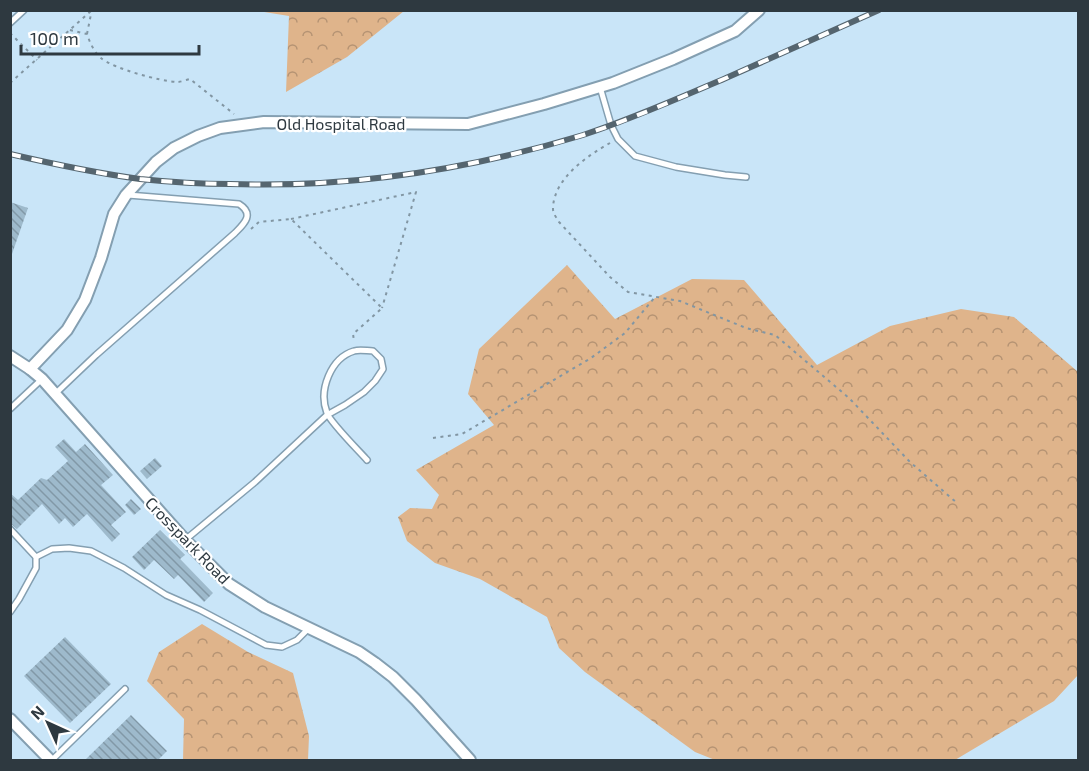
<svg xmlns="http://www.w3.org/2000/svg" width="1089" height="771" font-family="'Exo 2',sans-serif">
<style>
.forest{fill:url(#forest-crowns)}
.building{fill:url(#building-back-hatch)}
.lines{fill:none;stroke-linecap:round;stroke-linejoin:round}
.service-casing{stroke:#849fb1;stroke-width:8}
.minor-casing{stroke:#849fb1;stroke-width:14}
.path{stroke:#8296a3;stroke-width:2;stroke-dasharray:3 4.5;stroke-linecap:butt}
.service{stroke:#fff;stroke-width:5}
.minor{stroke:#fff;stroke-width:10}
.rail-casing{stroke:#55656f;stroke-width:6}
.rail{stroke:#fff;stroke-width:4;stroke-dasharray:11;stroke-linecap:butt}
.labels{text-anchor:middle;dominant-baseline:central;stroke-width:4.5;stroke-linejoin:round;paint-order:stroke}
.street-label{font-size:16px;fill:#2e3940;stroke:#fff}
</style>
<defs>
<pattern id="forest-crowns" width="20" height="18" patternUnits="userSpaceOnUse" patternTransform="scale(1.5)"><rect width="20" height="18" fill="#dfb48b"/><path d="M2 6a3 3 0 1 1 6 0M12 15a3 3 0 1 1 6 0" fill="none" stroke="#b59373"/></pattern>
<pattern id="building-back-hatch" width="6" height="6" patternUnits="userSpaceOnUse" patternTransform="scale(1.5)"><rect width="6" height="6" fill="#9ebacc"/><path d="M-1 5l2 2M0 0l6 6M5-1l2 2" fill="none" stroke="#8198a7"/></pattern>
</defs>
<rect width="100%" height="100%" fill="#c9e5f8"/>
<g class="forest">
<polygon points="258,11 404,10 404,11 347,57 286,92 289,16"/>
<polygon points="567,265 615,319 692,279 744,280 817,365 890,326 961,309 1014,317 1077,371 1078,374 1078,675 1054,701 955,760 715,760 695,752 585,672 559,648 547,617 480,579 435,563 407,541 398,517 410,508 432,509 439,495 416,470 494,425 468,394 479,349"/>
<polygon points="202,624 248,652 293,673 309,736 308,760 183,760 184,719 147,681 159,652"/>
</g>
<g class="building">
<polygon points="10,202 28,208 12,254 10,254"/>
<polygon points="64,439 76,452 85,444 113,475 101,485 126,512 111,525 120,534 112,542 87,514 73,527 65,518 59,524 42,504 17,529 10,523 10,493 18,500 41,478 47,480 68,461 55,447"/>
<polygon points="155,458 162,466 147,479 140,471"/>
<polygon points="131,499 141,509 134,515 125,505"/>
<polygon points="160,530 185,555 180,559 213,593 204,602 178,575 174,579 154,560 144,570 132,557"/>
<polygon points="65,637 111,684 70,723 24,676"/>
<polygon points="131,715 167,751 158,760 85,760"/>
</g>
<g class="lines">
<g class="service-casing">
<g id="service">
<polyline points="10,23 24,10"/>
<polyline points="600,87 611,125 618,139 635,156 676,167 725,175 746,177"/>
<path d="M 55,394 L 96,355 L 235,233 C 244,224 255,214 239,204 L 128,195"/>
<polyline points="10,409 42,379"/>
<polyline points="10,529 36,557 36,568 19,599 10,612"/>
<path d="M 185,540 L 255,482 L 327,415 L 345,405 L 364,392 L 375,381 L 383,369 L 381,359 L 373,351 C 367,351 360,349 354,351 C 331,358 318,390 327,413 C 330,422 359,451 367,460"/>
<polyline points="36,557 52,549 69,548 91,551 124,568 166,595 200,610 266,645 282,647 297,640 308,629"/>
<polyline points="52,760 125,689"/>
</g>
</g>
<g class="minor-casing">
<g id="minor">
<polyline points="10,356 30,369 42,379 185,540 229,584 265,607 359,652 375,663 393,677 416,700 470,760"/>
<polyline points="30,369 67,330 85,300 101,258 114,214 126,195 156,162 174,148 198,136 220,128 264,122 468,124 544,104 613,83 673,59 735,31 759,10"/>
<polyline points="10,719 50,760"/>
</g>
</g>
<g class="path">
<path d="M 70,30 L 87,34 C 90,43 94,52 101,58 C 114,69 160,81 177,82 C 181,82 186,80 190,79 L 234,114"/>
<polyline points="10,33 37,60"/>
<polyline points="87,34 91,14"/>
<polyline points="10,83 92,10"/>
<path d="M 610,143 C 587,156 553,179 553,209 C 553,214 557,218 559,222 L 610,277 L 628,292 L 680,301 L 746,328 L 775,335 L 849,398 L 910,462 L 957,503"/>
<polyline points="291,219 416,192 382,308"/>
<polyline points="251,229 259,222 291,219 382,308 353,334 354,341"/>
<polyline points="433,438 462,434 591,358 625,333 655,297"/>
</g>
<use href="#service" class="service"/>
<use href="#minor" class="minor"/>
<g class="rail-casing">
<path id="rail" d="M 10,154 C 53,164 96,173 140,179 C 169,182 200,184 230,184 C 350,188 468,170 583,135 C 632,119 679,98 726,78 C 777,55 828,33 879,10"/>
</g>
<use href="#rail" class="rail"/>
</g>
<g class="labels">
<g class="street-label">
<text x="341" y="123">Old Hospital Road</text>
<text transform="translate(188 540) rotate(46)">Crosspark Road</text>
</g>
</g>
<rect width="1089" height="771" fill="none" stroke="#2e3940" stroke-width="24"/>
<g transform="translate(48 723) rotate(315)" stroke="#ffffff" stroke-width="4.5" paint-order="stroke">
<path d="M0-4.5L10 22L0 15L-10 22Z" fill="#2e3940"/>
<text y="-9" font-size="16" font-weight="bold" text-anchor="middle" fill="#2e3940">N</text>
</g>
<path d="M21 45v9h178v-9" fill="none" stroke="#2e3940" stroke-width="3"/>
<text x="30" y="45" font-size="18" fill="#2e3940" stroke="#ffffff" stroke-width="4.5" paint-order="stroke">100 m</text>
</svg>
